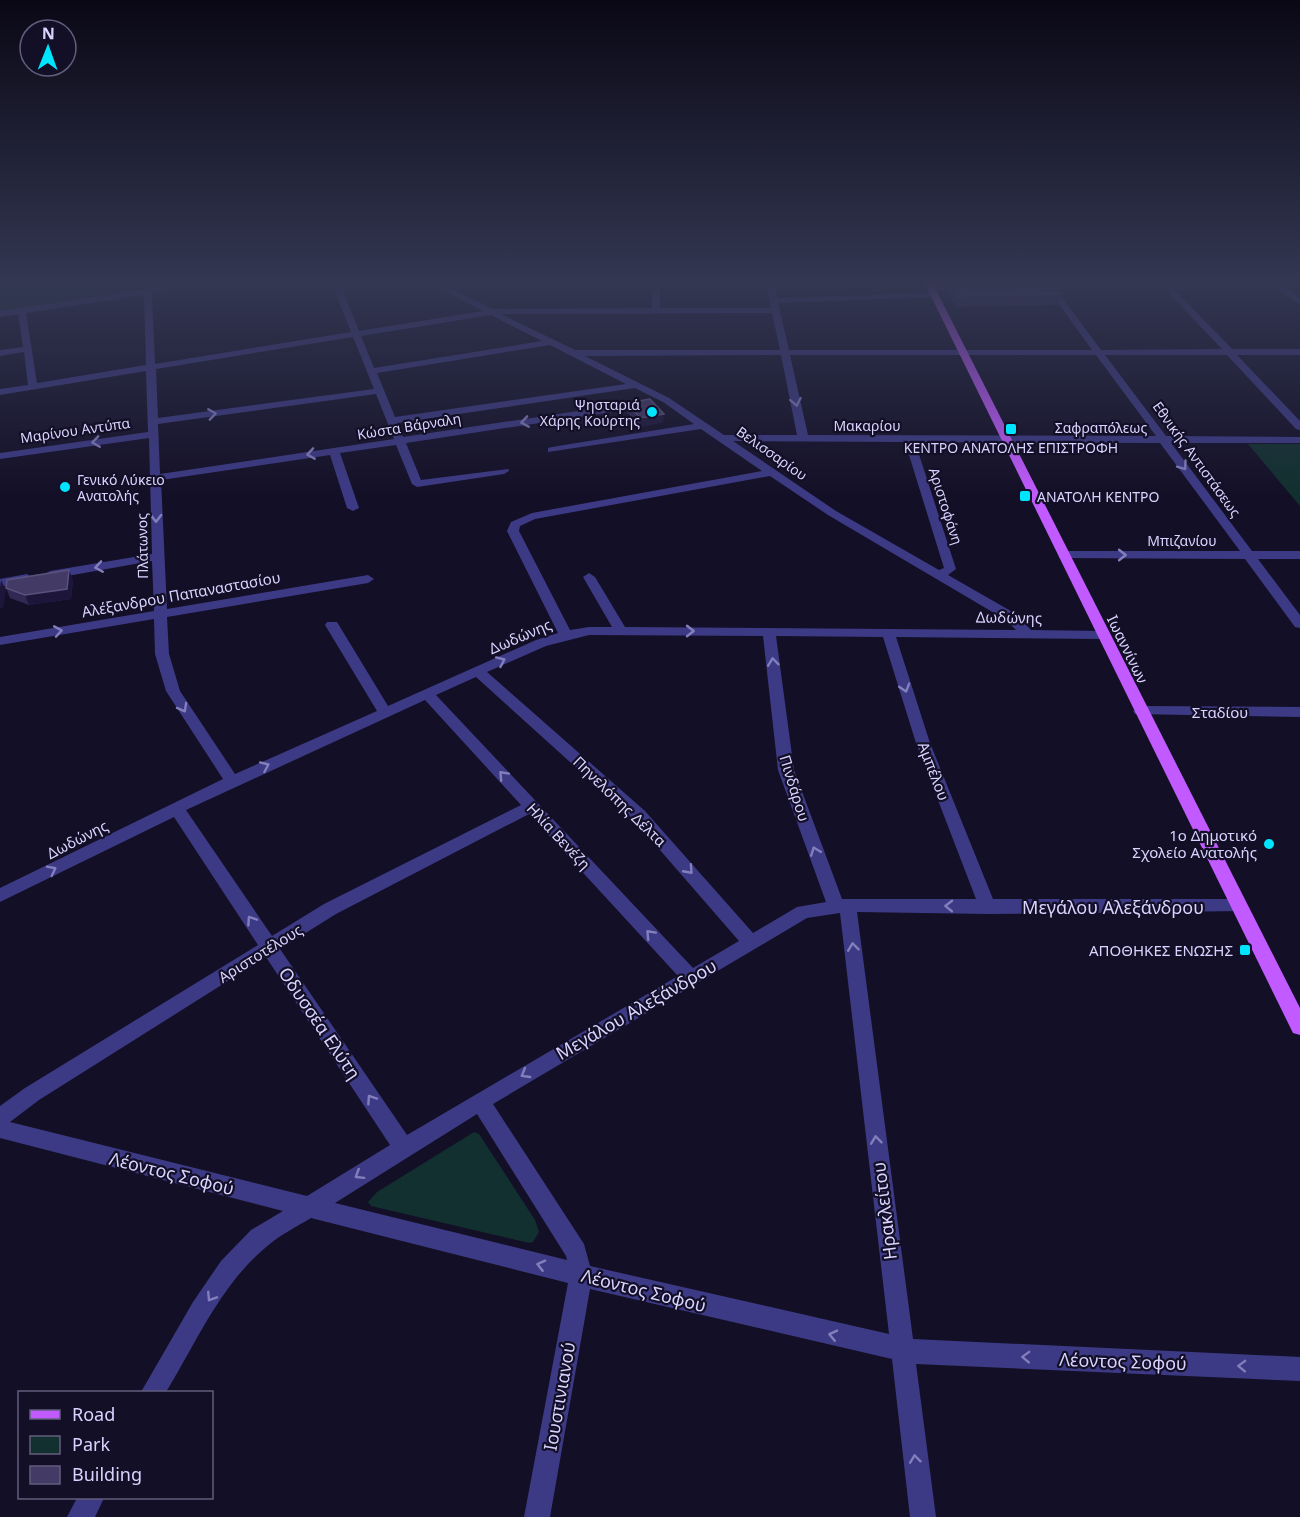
<svg xmlns="http://www.w3.org/2000/svg" width="1300" height="1517" font-family="'Noto Sans',sans-serif">
<style>
.green{fill:#12302f}
.lines{fill:none;stroke-linecap:round;stroke-linejoin:round}
.minor{fill:#3d3a85;fill-rule:evenodd}
.major{fill:#c25bff;fill-rule:evenodd}
.wall{fill:#312854}
.shaded-wall{fill:#1d163a}
.building{fill:#433a66;stroke:#5a527e;stroke-width:1.5}
.oneway{stroke:#837fbc}
.poi-dot{fill:#00e5ff;stroke:#130f26;stroke-width:2}
.labels{text-anchor:middle;dominant-baseline:central;stroke-width:4.5;stroke-linejoin:round;paint-order:stroke}
.far-poi-label{font-size:14px;fill:#d9d4ff;stroke:#130f26;text-anchor:start}
.far-street-label{font-size:14px;fill:#d9d4ff;stroke:#130f26}
.street-label{font-size:15px;fill:#d9d4ff;stroke:#130f26}
.poi-label{font-size:15px;fill:#d9d4ff;stroke:#130f26;text-anchor:end}
.near-street-label{font-size:18px;fill:#d9d4ff;stroke:#130f26}
</style>
<rect width="100%" height="100%" fill="#130f26"/>
<g class="green">
<polygon points="0,284 188,284 0,313"/>
<polygon points="1248,444 1300,444 1300,506"/>
<polygon points="474,1132 479,1134 535,1220 539,1232 533,1242 529,1243 371,1206 368,1202 377,1192"/>
</g>
<g class="lines">
<g class="minor">
<path d="M 184,284 L 202,284 L 152,293 L 155,364 L 351,332 L 332,284 L 340,284 L 359,331 L 483,311 L 432,284 L 442,284 L 493,309 L 652,308 L 652,284 L 660,284 L 660,308 L 771,308 L 766,284 L 774,284 L 777,298 L 935,293 L 939,295 L 935,297 L 778,303 L 789,350 L 1092,350 L 1048,289 L 1041,289 L 1040,287 L 1044,284 L 1276,284 L 1288,288 L 1300,299 L 1300,305 L 1282,292 L 1273,288 L 1174,289 L 1232,349 L 1300,349 L 1300,355 L 1237,355 L 1300,421 L 1300,430 L 1296,429 L 1227,355 L 1105,355 L 1166,436 L 1300,437 L 1300,443 L 1171,443 L 1252,551 L 1300,551 L 1300,559 L 1258,559 L 1300,615 L 1300,628 L 1295,627 L 1245,559 L 1059,558 L 1059,552 L 1063,551 L 1240,551 L 1160,443 L 915,442 L 956,569 L 948,575 L 1016,614 L 1031,630 L 1103,631 L 1110,635 L 1103,639 L 896,637 L 930,743 L 993,899 L 1238,899 L 1244,901 L 1247,906 L 1244,911 L 988,914 L 857,912 L 913,1339 L 1300,1357 L 1300,1381 L 916,1364 L 936,1517 L 910,1517 L 892,1359 L 590,1289 L 550,1517 L 524,1517 L 568,1283 L 311,1218 C 296,1227 278,1236 265,1248 C 220,1286 196,1343 166,1392 L 141,1392 L 193,1302 L 221,1261 L 251,1230 L 283,1211 L 0,1138 L 0,1106 L 25,1088 L 258,945 L 174,817 L 0,902 L 0,888 L 223,779 L 166,691 L 155,654 L 154,619 L 0,645 L 0,637 L 154,611 L 152,561 L 50,579 L 44,575 L 50,571 L 152,554 L 149,438 L 0,459 L 0,453 L 148,432 L 146,371 L 0,395 L 0,389 L 28,385 L 24,352 L 0,356 L 0,350 L 23,347 L 18,314 L 0,317 L 0,311 ZM 1056,289 L 1165,289 L 1222,349 L 1101,350 ZM 144,295 L 146,365 L 37,383 L 26,313 ZM 772,313 L 780,350 L 575,350 L 501,314 ZM 491,315 L 542,341 L 374,368 L 361,336 ZM 353,337 L 374,389 L 158,418 L 156,369 ZM 550,345 L 626,384 L 395,417 L 377,373 ZM 781,355 L 797,435 L 724,435 L 669,398 L 585,356 ZM 790,355 L 1096,355 L 1156,436 L 808,435 ZM 635,388 L 663,402 L 694,424 L 552,447 L 548,448 L 548,452 L 701,429 L 762,471 L 532,513 L 511,522 L 507,531 L 558,633 L 536,640 L 388,706 L 337,622 L 327,622 L 325,625 L 377,711 L 235,774 L 180,691 L 169,654 L 167,617 L 368,583 L 374,579 L 368,575 L 167,609 L 161,480 L 330,455 L 347,508 L 353,511 L 359,508 L 340,453 L 396,445 L 412,484 L 417,487 L 504,474 L 509,471 L 508,469 L 421,480 L 406,443 L 645,407 L 650,404 L 645,401 L 403,437 L 397,423 ZM 376,394 L 394,439 L 160,474 L 158,424 ZM 733,441 L 905,442 L 944,568 L 939,570 L 836,511 ZM 770,476 L 828,515 L 1006,620 L 1016,630 L 625,627 L 595,577 L 589,573 L 583,577 L 612,627 L 589,627 L 570,630 L 519,531 L 520,526 L 535,519 ZM 589,635 L 763,636 L 778,770 L 826,902 L 797,907 L 753,933 L 645,811 L 487,672 L 546,646 ZM 776,636 L 883,637 L 916,743 L 976,899 L 842,899 L 794,770 ZM 476,677 L 633,819 L 739,941 L 693,968 L 436,695 ZM 425,700 L 521,805 L 324,904 L 272,936 L 186,810 ZM 529,814 L 678,976 L 407,1135 L 280,949 L 336,914 ZM 840,913 L 889,1334 L 590,1266 L 584,1244 L 493,1104 L 807,918 ZM 266,957 L 390,1145 L 307,1196 L 10,1122 L 39,1100 ZM 477,1114 L 566,1256 L 567,1260 L 335,1203 Z"/>
<polygon points="931,286 966,286 970,288 966,290 928,290 928,286"/>
<polygon points="27,574 33,578 31,581 0,587 0,579"/>
<polygon points="1140,706 1300,707 1300,717 1135,714 1133,711"/>
<polygon points="77,1498 104,1498 95,1517 67,1517"/>
</g>
<polygon class="major" points="925,284 933,284 1300,1008 1300,1035 1293,1033"/>
</g>
<g class="wall">
<polygon points="941,284 1054,284 1061,294 1058,305 956,307 947,291 948,287 943,287"/>
<polygon points="627,403 663,422 640,427 627,412"/>
<polygon points="73,580 71,599 29,605 10,598 6,588"/>
</g>
<g class="shaded-wall">
<polygon points="664,414 663,422 640,427 640,418"/>
<polygon points="69,570 73,580 71,599 29,605 25,595"/>
<polygon points="1,580 6,590 3,608 0,608 0,588"/>
</g>
<g class="building">
<polygon points="951,284 1054,284 1061,294 958,296"/>
<polygon points="650,399 664,414 640,418 627,403"/>
<polygon points="69,570 67,589 25,595 6,588 7,580"/>
</g>
<defs><path id="oneway-chevron" d="M-2-3.5L2.5 0L-2 3.5" fill="none" stroke-width="1.6" stroke-linecap="round" stroke-linejoin="round" transform="scale(1.5)"/></defs>
<g class="oneway">
<use href="#oneway-chevron" transform="translate(796 402) rotate(79)"/>
<use href="#oneway-chevron" transform="translate(212 414) rotate(-8)"/>
<use href="#oneway-chevron" transform="translate(525 422) rotate(171)"/>
<use href="#oneway-chevron" transform="translate(96 442) rotate(172)"/>
<use href="#oneway-chevron" transform="translate(311 454) rotate(171)"/>
<use href="#oneway-chevron" transform="translate(1183 466) rotate(54)"/>
<use href="#oneway-chevron" transform="translate(156 518) rotate(89)"/>
<use href="#oneway-chevron" transform="translate(1122 555)"/>
<use href="#oneway-chevron" transform="translate(99 567) rotate(171)"/>
<use href="#oneway-chevron" transform="translate(58 631) rotate(-10)"/>
<use href="#oneway-chevron" transform="translate(690 631)"/>
<use href="#oneway-chevron" transform="translate(501 661) rotate(-24)"/>
<use href="#oneway-chevron" transform="translate(773 662) rotate(-97)"/>
<use href="#oneway-chevron" transform="translate(905 688) rotate(73)"/>
<use href="#oneway-chevron" transform="translate(183 708) rotate(61)"/>
<use href="#oneway-chevron" transform="translate(265 766) rotate(-24)"/>
<use href="#oneway-chevron" transform="translate(503 775) rotate(-133)"/>
<use href="#oneway-chevron" transform="translate(815 851) rotate(-111)"/>
<use href="#oneway-chevron" transform="translate(52 870) rotate(-27)"/>
<use href="#oneway-chevron" transform="translate(689 870) rotate(48)"/>
<use href="#oneway-chevron" transform="translate(949 906) rotate(-179)"/>
<use href="#oneway-chevron" transform="translate(251 920) rotate(-124)"/>
<use href="#oneway-chevron" transform="translate(650 934) rotate(-133)"/>
<use href="#oneway-chevron" transform="translate(853 947) rotate(-97)"/>
<use href="#oneway-chevron" transform="translate(525 1074) rotate(150)"/>
<use href="#oneway-chevron" transform="translate(371 1099) rotate(-124)"/>
<use href="#oneway-chevron" transform="translate(876 1140) rotate(-97)"/>
<use href="#oneway-chevron" transform="translate(359 1175) rotate(148)"/>
<use href="#oneway-chevron" transform="translate(541 1265) rotate(-166)"/>
<use href="#oneway-chevron" transform="translate(211 1297) rotate(123)"/>
<use href="#oneway-chevron" transform="translate(833 1335) rotate(-167)"/>
<use href="#oneway-chevron" transform="translate(1026 1357) rotate(-178)"/>
<use href="#oneway-chevron" transform="translate(1242 1366) rotate(-178)"/>
<use href="#oneway-chevron" transform="translate(915 1459) rotate(-97)"/>
</g>
<linearGradient id="sky" x2="0" y2="1"><stop stop-color="#0a0815"/><stop offset="0.57" stop-color="#333752"/><stop offset="1" stop-color="#333752" stop-opacity="0"/></linearGradient>
<rect width="1300" height="496" fill="url(#sky)"/>
<g class="poi-dot">
<circle cx="652" cy="412" r="6"/>
<rect x="1005" y="423" width="12" height="12" rx="3"/>
<circle cx="65" cy="487" r="6"/>
<rect x="1019" y="490" width="12" height="12" rx="3"/>
<circle cx="1269" cy="844" r="6"/>
<rect x="1239" y="944" width="12" height="12" rx="3"/>
</g>
<g class="labels">
<g class="far-poi-label">
<text x="640" y="404" text-anchor="end">Ψησταριά<tspan x="640" dy="16">Χάρης Κούρτης</tspan></text>
<text x="1011" y="447" text-anchor="middle">ΚΕΝΤΡΟ ΑΝΑΤΟΛΗΣ ΕΠΙΣΤΡΟΦΗ</text>
<text x="77" y="479">Γενικό Λύκειο<tspan x="77" dy="16">Ανατολής</tspan></text>
<text x="1037" y="496">ΑΝΑΤΟΛΗ ΚΕΝΤΡΟ</text>
</g>
<g class="far-street-label">
<text x="867" y="425">Μακαρίου</text>
<text transform="translate(409 426) rotate(-9)">Κώστα Βάρναλη</text>
<text x="1101" y="427">Σαφραπόλεως</text>
<text transform="translate(75 430) rotate(-8)">Μαρίνου Αντύπα</text>
<text transform="translate(772 453) rotate(35)">Βελισσαρίου</text>
<text transform="translate(1197 459) rotate(54)">Εθνικής Αντιστάσεως</text>
<text transform="translate(946 506) rotate(72)">Αριστοφάνη</text>
<text x="1182" y="540">Μπιζανίου</text>
<text transform="translate(142 546) rotate(-91)">Πλάτωνος</text>
</g>
<g class="street-label">
<text transform="translate(181 594) rotate(-10)">Αλέξανδρου Παπαναστασίου</text>
<text transform="translate(1009 617) rotate(1)">Δωδώνης</text>
<text transform="translate(520 636) rotate(-23)">Δωδώνης</text>
<text transform="translate(1128 649) rotate(64)">Ιωαννίνων</text>
<text x="1220" y="712">Σταδίου</text>
<text transform="translate(934 771) rotate(69)">Αμπέλου</text>
<text transform="translate(795 788) rotate(73)">Πινδάρου</text>
<text transform="translate(620 801) rotate(44)">Πηνελόπης Δέλτα</text>
<text transform="translate(559 836) rotate(47)">Ηλία Βενέζη</text>
<text transform="translate(77 839) rotate(-27)">Δωδώνης</text>
<text transform="translate(260 953) rotate(-32)">Αριστοτέλους</text>
</g>
<g class="poi-label">
<text x="1257" y="835">1ο Δημοτικό<tspan x="1257" dy="17">Σχολείο Ανατολής</tspan></text>
<text x="1233" y="950">ΑΠΟΘΗΚΕΣ ΕΝΩΣΗΣ</text>
</g>
<g class="near-street-label">
<text x="1113" y="907">Μεγάλου Αλεξάνδρου</text>
<text transform="translate(636 1009) rotate(-30)">Μεγάλου Αλεξάνδρου</text>
<text transform="translate(320 1023) rotate(56)">Οδυσσέα Ελύτη</text>
<text transform="translate(172 1173) rotate(14)">Λέοντος Σοφού</text>
<text transform="translate(884 1211) rotate(-97)">Ηρακλείτου</text>
<text transform="translate(644 1290) rotate(14)">Λέοντος Σοφού</text>
<text transform="translate(1123 1361) rotate(2)">Λέοντος Σοφού</text>
<text transform="translate(559 1396) rotate(-80)">Ιουστινιανού</text>
</g>
</g>
<rect x="18" y="1391" width="195" height="108" fill="#130f26" stroke="#625e7d" stroke-width="1.5"/>
<rect x="30" y="1410" width="30" height="9" fill="#c25bff" stroke="#625e7d" stroke-width="1.5"/>
<text x="72" y="1421" font-size="18" fill="#d9d4ff">Road</text>
<rect x="30" y="1436" width="30" height="18" fill="#12302f" stroke="#625e7d" stroke-width="1.5"/>
<text x="72" y="1451" font-size="18" fill="#d9d4ff">Park</text>
<rect x="30" y="1466" width="30" height="18" fill="#433a66" stroke="#625e7d" stroke-width="1.5"/>
<text x="72" y="1481" font-size="18" fill="#d9d4ff">Building</text>
<g transform="translate(48 48) rotate(1)"><circle r="28" fill="#130f26" stroke="#625e7d" stroke-width="1.5"/>
<path d="M0-4.5L10 22L0 15L-10 22Z" fill="#00e5ff"/>
<text y="-9" font-size="16" font-weight="bold" text-anchor="middle" fill="#d9d4ff">N</text>
</g>
</svg>
